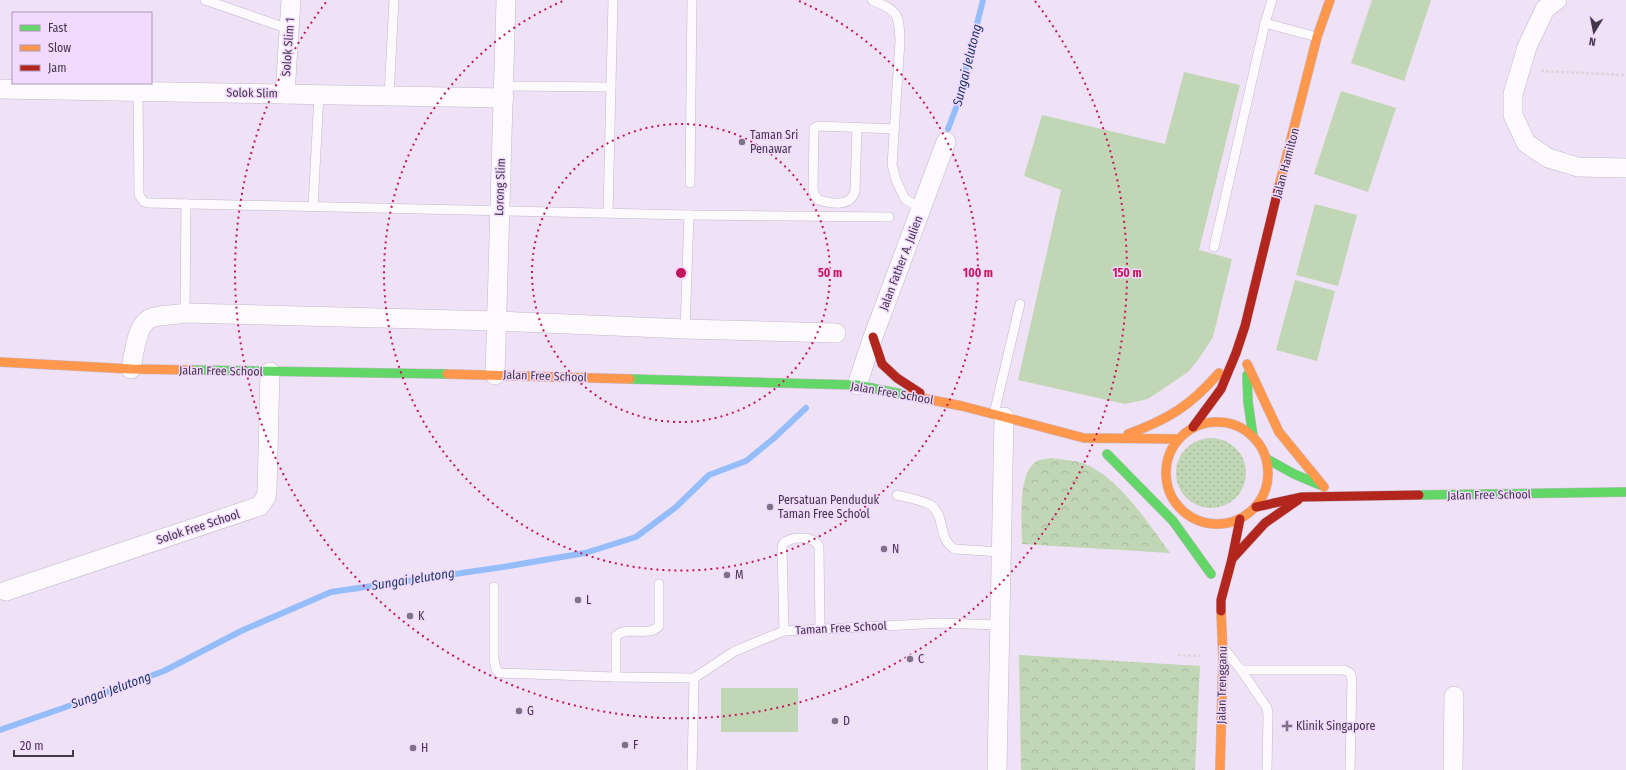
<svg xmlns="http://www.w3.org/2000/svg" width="1626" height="770" font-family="'Fira Sans Condensed',sans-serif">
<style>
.grass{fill:url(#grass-dots)}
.park{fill:url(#park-crowns)}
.garden{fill:#c1d6b4}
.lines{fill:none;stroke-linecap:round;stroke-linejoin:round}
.stream{stroke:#95bdfa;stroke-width:6}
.lane-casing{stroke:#c4b8c9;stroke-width:10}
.street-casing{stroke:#c4b8c9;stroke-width:20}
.fast-casing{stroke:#c4b8c9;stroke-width:10}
.slow-casing{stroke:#c4b8c9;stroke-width:10}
.jam-casing{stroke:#c4b8c9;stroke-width:10}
.path{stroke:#dad6dc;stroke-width:2.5;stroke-dasharray:3 2;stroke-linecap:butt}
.lane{stroke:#fdfafe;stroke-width:9}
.street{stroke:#fdfafe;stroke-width:19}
.fast{stroke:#63d668;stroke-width:9}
.slow{stroke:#ff974d;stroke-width:9}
.jam{stroke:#b3261e;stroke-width:9}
.ring{fill:none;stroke:#c2185b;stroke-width:2;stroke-dasharray:2 4}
.poi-dot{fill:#7f7286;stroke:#f2d9fe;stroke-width:1.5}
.labels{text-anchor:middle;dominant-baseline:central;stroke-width:3;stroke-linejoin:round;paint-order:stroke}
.street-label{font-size:12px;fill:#433749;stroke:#f2d9fe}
.poi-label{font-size:12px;fill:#433749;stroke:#f2d9fe;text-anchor:start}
.water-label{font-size:13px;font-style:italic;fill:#16365c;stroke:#f2d9fe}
.centre{fill:#c2185b;stroke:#f2d9fe;stroke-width:2}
.ring-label{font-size:12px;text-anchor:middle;font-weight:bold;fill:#c2185b;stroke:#f2d9fe;stroke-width:3;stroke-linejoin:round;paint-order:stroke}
</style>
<defs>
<pattern id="grass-dots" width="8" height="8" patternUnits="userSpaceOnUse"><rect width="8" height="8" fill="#c1d6b4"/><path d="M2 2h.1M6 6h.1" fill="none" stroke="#a7b89c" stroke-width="1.8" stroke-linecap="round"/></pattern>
<pattern id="park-crowns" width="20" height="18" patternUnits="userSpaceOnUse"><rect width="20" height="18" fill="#c1d6b4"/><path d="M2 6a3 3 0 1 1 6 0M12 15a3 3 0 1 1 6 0" fill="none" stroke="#a7b89c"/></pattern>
</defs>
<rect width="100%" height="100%" fill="#efe1f6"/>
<circle class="grass" cx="1211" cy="473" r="35"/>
<g class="park">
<path d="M 1052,458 C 1062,460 1074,460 1083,463 C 1119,477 1147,522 1170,553 L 1022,544 C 1022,523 1017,472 1037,461 C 1041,459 1048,459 1052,458 Z"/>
<polygon points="1019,655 1200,666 1195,770 1021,770"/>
</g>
<g class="garden">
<polygon points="1372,0 1431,0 1404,81 1351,63"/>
<polygon points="1184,72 1240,85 1199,250 1232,259 1213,337 1198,360 1188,372 1148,399 1125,404 1018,380 1061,190 1024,176 1042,115 1165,144"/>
<polygon points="1341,91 1396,108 1368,192 1314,174"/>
<polygon points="1315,204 1357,215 1338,286 1296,275"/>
<polygon points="1295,280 1335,291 1317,361 1276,350"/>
<rect x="721" y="688" width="77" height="44"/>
</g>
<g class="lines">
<g class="stream">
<polyline points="948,129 956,108 983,0"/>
<polyline points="0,730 66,707 164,671 241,631 331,592 503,567 585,553 636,537 676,507 709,475 746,461 773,439 806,408"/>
</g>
<g class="lane-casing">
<g id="lane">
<polyline points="205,0 289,29"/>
<path d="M 872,0 C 898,11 899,13 900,41 L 892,165 L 896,180 L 905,199 L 922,209"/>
<polyline points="1265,23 1317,37"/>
<polyline points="504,86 611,87"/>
<polyline points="138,91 139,195 144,202 148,203 689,215 889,217"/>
<polyline points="389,96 394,0"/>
<path d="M 857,128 L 855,191 C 851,207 832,204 819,200 L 815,196 L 813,190 L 814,128 L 818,126 L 894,129"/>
<polyline points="690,183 692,0"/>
<polyline points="313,207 319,94"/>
<polyline points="608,213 613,0"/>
<polyline points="1214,247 1265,23 1272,0"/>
<polyline points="185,313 186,204"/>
<polyline points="685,329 689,215"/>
<polyline points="994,414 1020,304"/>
<path d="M 897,495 C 906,497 925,501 932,506 C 946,518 937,539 955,549 L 1001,552"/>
<polyline points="494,587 494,660 496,669 499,673 616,677 694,678"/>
<path d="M 784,631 L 782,548 L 783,544 C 791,536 815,535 819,547 L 820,629"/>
<polyline points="1226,651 1241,670 1267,708 1268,715 1267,770"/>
<polyline points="1241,670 1344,670 1350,673 1352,679 1350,770"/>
<path d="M 616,677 L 616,636 C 627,625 648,638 659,626 L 659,584"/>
<polyline points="694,678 735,651 784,631 942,623 999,625"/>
<polyline points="692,770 694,678"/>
</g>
</g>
<g class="street-casing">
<g id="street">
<polyline points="1557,0 1545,9 1527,47 1513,94 1513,115 1526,143 1548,158 1578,167 1626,168"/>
<polyline points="0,89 504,98"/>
<polyline points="285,94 291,0"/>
<path d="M 131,369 C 134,355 136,324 151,318 C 159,315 176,315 185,313 L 496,321 L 685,329 L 836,333"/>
<polyline points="495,375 506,0"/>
<polyline points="857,385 873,337 946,142"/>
<polyline points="6,591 260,506 266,497 267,491 270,372"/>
<polyline points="997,770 1004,417"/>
<polyline points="1453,770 1454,696"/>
</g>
</g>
<g class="fast-casing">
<g id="fast">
<polyline points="192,370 447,374"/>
<polyline points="1247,375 1248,402 1253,436"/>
<polyline points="630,379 857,385 906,395"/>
<polyline points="1107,454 1173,521 1211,574"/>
<polyline points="1267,459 1294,474 1320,485"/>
<polyline points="1419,495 1626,492"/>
</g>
</g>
<g class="slow-casing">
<g id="slow">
<polyline points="1279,186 1317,37 1330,0"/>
<polyline points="0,362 131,369 192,370"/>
<polyline points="1247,364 1279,432 1324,487"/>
<polyline points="447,374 630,379"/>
<polyline points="906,395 962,406 1084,438 1178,439"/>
<circle cx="1217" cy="473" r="51"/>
<path d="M 1128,434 C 1169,419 1190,406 1219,373"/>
<polyline points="1220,770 1223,657 1221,611"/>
</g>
</g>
<g class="jam-casing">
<g id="jam">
<polyline points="873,337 882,364 897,378 920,393"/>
<polyline points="1193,427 1221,389 1236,353 1245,326 1279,186"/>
<polyline points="1256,507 1302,497 1419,495"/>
<polyline points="1232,559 1265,523 1298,500"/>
<polyline points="1221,611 1221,600 1232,559 1240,519"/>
</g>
</g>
<g class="path">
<polyline points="1541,71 1626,75"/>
<polyline points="1178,655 1202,656"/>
</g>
<use href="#lane" class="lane"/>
<use href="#street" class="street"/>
<use href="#fast" class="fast"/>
<use href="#slow" class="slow"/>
<use href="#jam" class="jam"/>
</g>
<g class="ring">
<circle cx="681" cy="273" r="149"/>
<path d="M799 1A297 297 0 1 1 563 1"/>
<path d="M1035 1A446 446 0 1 1 327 1"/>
</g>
<g class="poi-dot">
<circle cx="742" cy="142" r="4"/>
<circle cx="770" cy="507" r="4"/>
<circle cx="884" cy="549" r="4"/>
<circle cx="727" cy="575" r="4"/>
<circle cx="578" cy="600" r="4"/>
<circle cx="410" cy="616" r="4"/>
<circle cx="910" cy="659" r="4"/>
<circle cx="519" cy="711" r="4"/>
<circle cx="835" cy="721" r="4"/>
<path d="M1285 720h4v4h4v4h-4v4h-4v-4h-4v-4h4z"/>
<circle cx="625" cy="745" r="4"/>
<circle cx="413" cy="748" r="4"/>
</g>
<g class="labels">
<g class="street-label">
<text transform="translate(288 47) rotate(-86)">Solok Slim 1</text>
<text transform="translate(252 93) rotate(1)">Solok Slim</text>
<text transform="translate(1286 163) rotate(-75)">Jalan Hamilton</text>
<text transform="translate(500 187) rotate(-88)">Lorong Slim</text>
<text transform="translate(901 263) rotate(-69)">Jalan Father A. Julien</text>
<text transform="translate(221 371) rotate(1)">Jalan Free School</text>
<text transform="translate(545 376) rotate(2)">Jalan Free School</text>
<text transform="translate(892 393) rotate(10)">Jalan Free School</text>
<text transform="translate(1489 495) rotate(-1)">Jalan Free School</text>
<text transform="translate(198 527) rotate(-18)">Solok Free School</text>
<text transform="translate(841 628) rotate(-3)">Taman Free School</text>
<text transform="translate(1222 685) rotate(-89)">Jalan Trengganu</text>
</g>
<g class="poi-label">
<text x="750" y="135">Taman Sri<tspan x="750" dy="14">Penawar</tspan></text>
<text x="778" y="500">Persatuan Penduduk<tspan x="778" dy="14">Taman Free School</tspan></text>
<text x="892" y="549">N</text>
<text x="735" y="575">M</text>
<text x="586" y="600">L</text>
<text x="418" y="616">K</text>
<text x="918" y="659">C</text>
<text x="527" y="711">G</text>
<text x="843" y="721">D</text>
<text x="1296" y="726">Klinik Singapore</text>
<text x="633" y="745">F</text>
<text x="421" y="748">H</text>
</g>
<g class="water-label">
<text transform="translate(967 65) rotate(-76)">Sungai Jelutong</text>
<text transform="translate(413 579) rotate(-9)">Sungai Jelutong</text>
<text transform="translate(111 690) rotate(-20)">Sungai Jelutong</text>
</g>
</g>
<circle cx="681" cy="273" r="6" class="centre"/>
<g class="ring-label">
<text x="830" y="277">50 m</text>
<text x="978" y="277">100 m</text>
<text x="1127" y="277">150 m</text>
</g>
<rect x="12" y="12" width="140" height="72" fill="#f2d9fe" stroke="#ac98b6"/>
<rect x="20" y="25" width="20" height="6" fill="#63d668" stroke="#ac98b6"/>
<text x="48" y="32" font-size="12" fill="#433749">Fast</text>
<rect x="20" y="45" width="20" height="6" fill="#ff974d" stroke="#ac98b6"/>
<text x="48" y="52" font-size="12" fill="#433749">Slow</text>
<rect x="20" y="65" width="20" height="6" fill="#b3261e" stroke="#ac98b6"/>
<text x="48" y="72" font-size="12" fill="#433749">Jam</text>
<g transform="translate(1594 32) rotate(190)" stroke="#f2d9fe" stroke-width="3" paint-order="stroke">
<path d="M0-3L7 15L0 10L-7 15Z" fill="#433749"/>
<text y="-6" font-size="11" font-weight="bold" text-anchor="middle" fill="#433749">N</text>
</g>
<path d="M14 750v6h59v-6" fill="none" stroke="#433749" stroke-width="2"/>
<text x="20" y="750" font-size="12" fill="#433749" stroke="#f2d9fe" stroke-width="3" paint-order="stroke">20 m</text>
</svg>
